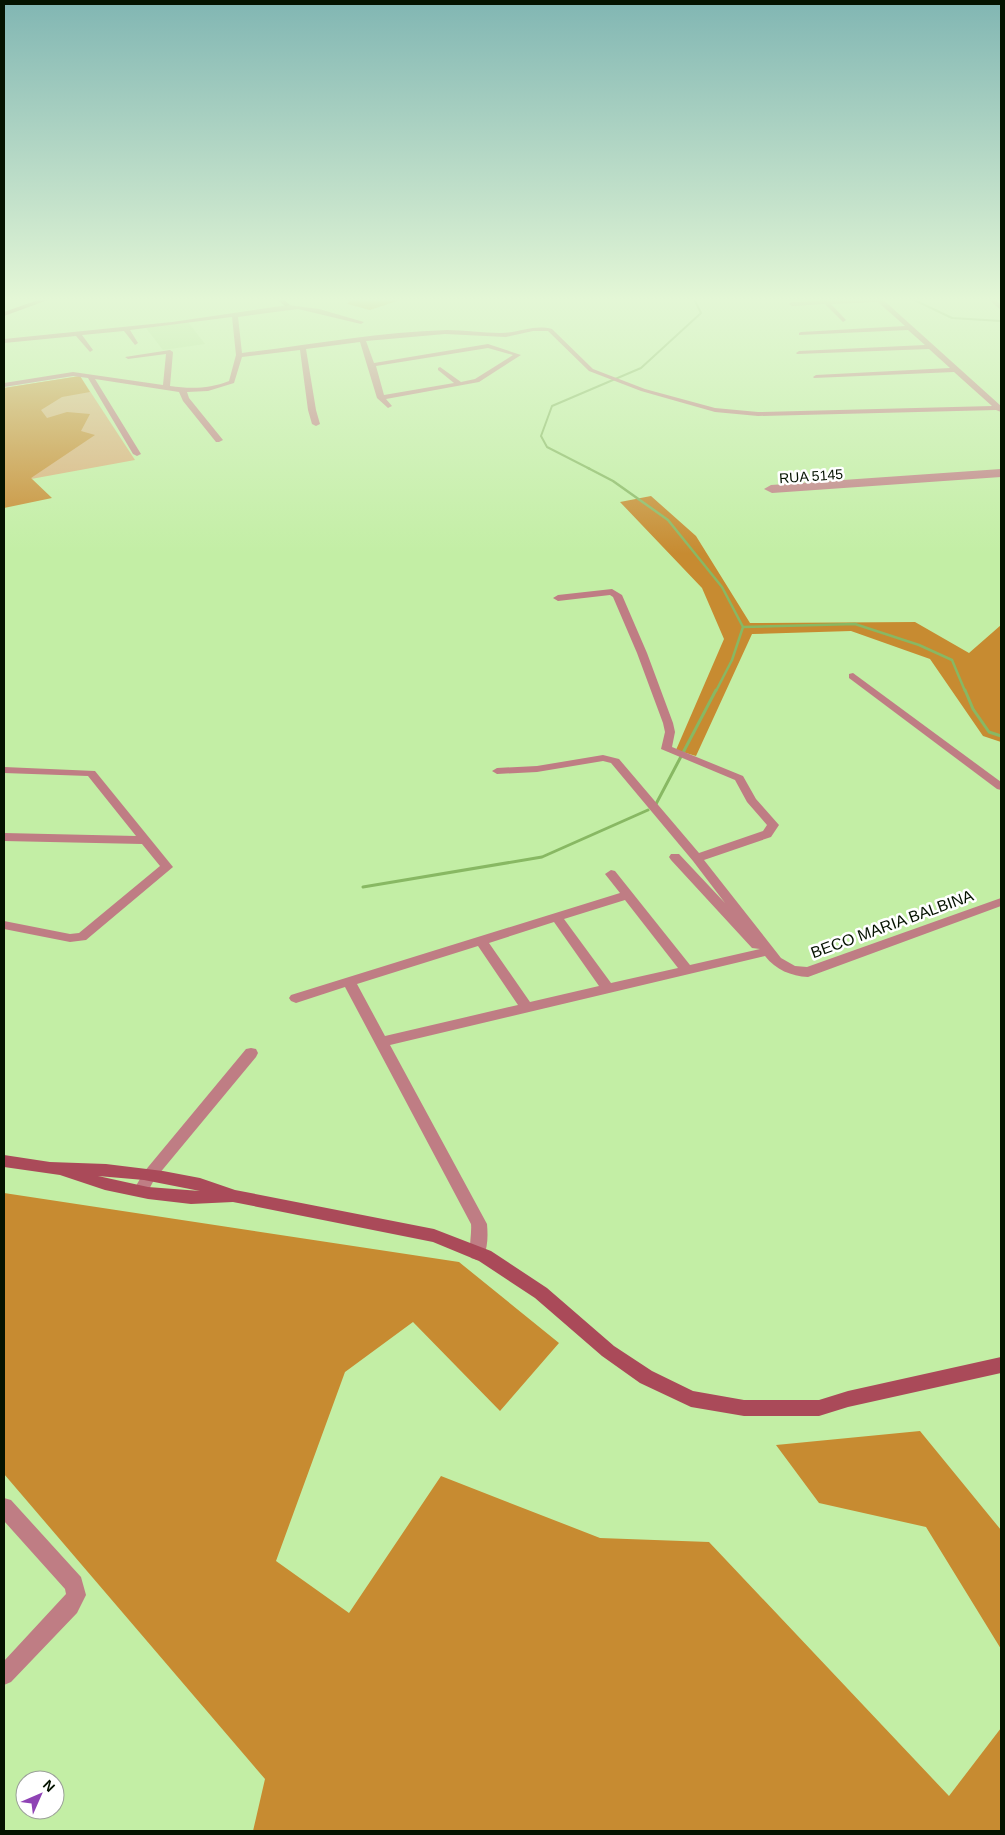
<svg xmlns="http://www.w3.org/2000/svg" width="1005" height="1835" font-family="Helvetica,sans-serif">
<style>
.built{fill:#b4e293}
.green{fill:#d9ae79}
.forest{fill:#c78b31}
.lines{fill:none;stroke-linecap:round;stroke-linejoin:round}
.stream-far2{stroke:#88b863;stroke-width:2}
.stream-far1{stroke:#88b863;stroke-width:2.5}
.stream{stroke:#88b863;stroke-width:3}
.street{fill:#bf7d84;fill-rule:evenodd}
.secondary{fill:#aa4a59;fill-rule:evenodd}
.labels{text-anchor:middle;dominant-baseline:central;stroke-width:5;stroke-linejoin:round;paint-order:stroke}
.far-street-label{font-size:14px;fill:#051300;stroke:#fff}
.street-label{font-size:16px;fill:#051300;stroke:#fff}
</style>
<rect width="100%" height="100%" fill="#c3eea5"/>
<polygon class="built" points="188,322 205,344 163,350 146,328"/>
<polygon class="green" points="80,376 135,460 31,479 4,388"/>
<g class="forest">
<polygon points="334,297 409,297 370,310 347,304 350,301"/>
<polygon points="80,376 90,392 62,397 41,410 47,418 67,412 90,414 81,431 95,435 31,478 52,498 4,508 4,388"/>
<polygon points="651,496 696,536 750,623 915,622 969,653 1001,625 1001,742 983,736 930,659 851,631 752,634 696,756 676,750 724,639 702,588 620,502"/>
<polygon points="4,1193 459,1262 559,1343 500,1411 413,1322 345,1372 276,1561 349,1613 441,1476 600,1538 709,1542 949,1796 1001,1728 1001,1831 253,1831 265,1779 4,1474"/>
<polygon points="920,1431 1001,1530 1001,1649 926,1527 819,1503 776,1445"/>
</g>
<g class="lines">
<g class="stream-far2">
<polyline points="908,297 952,318 1001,321"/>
<polyline points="590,469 547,447 541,436 552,406 641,368 701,313 693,297"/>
</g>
<g class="stream-far1">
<polyline points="588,468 613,481 668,520 722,587 743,627 732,660 716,691"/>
<polyline points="743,627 855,624 919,645 952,660 965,691"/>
</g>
<g class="stream">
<polyline points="965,690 973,709 989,732 1001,736"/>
<polyline points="656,804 716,690"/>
<polyline points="363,887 542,857 648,810"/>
</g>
<g class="street">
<path d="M 823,297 L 828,301 L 880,297 L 1001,406 L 1001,412 L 996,410 L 758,416 L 715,412 L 641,391 L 589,371 L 548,331 L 533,331 L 506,337 L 445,334 L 366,341 L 374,363 L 488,344 L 521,355 L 479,382 L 386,399 L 392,406 L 388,408 L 377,398 L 360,342 L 306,349 L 316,410 L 320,424 L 316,426 L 312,424 L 308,410 L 300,350 L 242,357 L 234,383 L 208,391 L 187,392 L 189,398 L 223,440 L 219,442 L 216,442 L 183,401 L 179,392 L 95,379 L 141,454 L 137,456 L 133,454 L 88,378 L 73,376 L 4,387 L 4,383 L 73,372 L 163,385 L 166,354 L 128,359 L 125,357 L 170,350 L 173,352 L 170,386 C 190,389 209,389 229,381 L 236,355 L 232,317 L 130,330 L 138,343 L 135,345 L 124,331 L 82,335 L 93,350 L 90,352 L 76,336 L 4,343 L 4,339 L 172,322 L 288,305 L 319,309 L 364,322 L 361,324 L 298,309 L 238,317 L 242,353 C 310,345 378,332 447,330 C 465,330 482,333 500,333 C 519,333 534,324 552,329 L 593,369 L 645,389 L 715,408 L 758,412 L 992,406 L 954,372 L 814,378 L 813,377 L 816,375 L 950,368 L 929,349 L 797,354 L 796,353 L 799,351 L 925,345 L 908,330 L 799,335 L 799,333 L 801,332 L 905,326 L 878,302 L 831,304 L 846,320 L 843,322 L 825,304 L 792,306 L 789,304 L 792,302 L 821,301 L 820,299 ZM 488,348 L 513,355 L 475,379 L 461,382 L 440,367 L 438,368 L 438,370 L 454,383 L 384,395 L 376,366 Z"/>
<polygon points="985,297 992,297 1001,305 1001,310"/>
<polygon points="1001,469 1001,477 772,493 764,489 771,485"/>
<path d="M 612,589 L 622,595 L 647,653 L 673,723 L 675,732 L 672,747 L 743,776 L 756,799 L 779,825 L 771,837 L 704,860 L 781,958 L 795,966 L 807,967 L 1001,898 L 1001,906 L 808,977 C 791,976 776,970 765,956 L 390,1045 L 487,1224 C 488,1236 488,1247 483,1258 L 477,1260 L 471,1258 C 468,1251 472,1234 471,1224 L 345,987 L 296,1003 L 291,1001 L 289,998 L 291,995 L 620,893 L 605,874 L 611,870 L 615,871 L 690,965 L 760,949 L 752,948 L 671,860 L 669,857 L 671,854 L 679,854 L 725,903 L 693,861 L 611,763 L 603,761 L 537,772 L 497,774 L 492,771 L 497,768 L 537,766 L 603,755 L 619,759 L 699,853 L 763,831 L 767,825 L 747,802 L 735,780 L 661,749 L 665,732 L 663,723 L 637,653 L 613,597 L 610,595 L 558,601 L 553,598 L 558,595 ZM 625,900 L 678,968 L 611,983 L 564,919 ZM 554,922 L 599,986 L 530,1002 L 489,943 ZM 478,946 L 518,1005 L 385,1036 L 357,984 Z"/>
<polygon points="853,673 1001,782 1001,790 997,789 849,678 849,674"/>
<polygon points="4,767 95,771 173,867 86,940 70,942 4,929 4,921 70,934 79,933 160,866 142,844 4,841 4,833 136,836 88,776 4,773"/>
<polygon points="251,1048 256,1049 258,1053 256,1057 154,1180 146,1195 141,1197 136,1195 133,1191 144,1172 246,1049"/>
<polygon points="4,1498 11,1500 81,1577 86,1595 77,1613 11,1682 4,1685 4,1661 66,1594 65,1589 4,1521"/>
</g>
<g class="secondary">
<polygon points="46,297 56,297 4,316 4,312"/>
<polygon points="274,297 281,297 290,305 285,306"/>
<path d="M 4,1155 L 50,1162 L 106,1164 L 163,1171 L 200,1178 L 235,1190 L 434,1229 L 491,1251 L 547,1288 L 614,1346 L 652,1371 L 693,1391 L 744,1400 L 819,1400 L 848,1391 L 1001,1357 L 1001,1373 L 848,1407 L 819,1416 L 744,1416 L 691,1407 L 640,1383 L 602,1356 L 535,1298 L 479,1261 L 433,1242 L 233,1202 L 191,1204 L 148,1199 L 105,1190 L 60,1175 L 4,1167 ZM 98,1176 L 144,1180 L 200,1191 L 148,1187 Z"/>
</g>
</g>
<linearGradient id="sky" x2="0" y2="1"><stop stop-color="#81b6b3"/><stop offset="0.54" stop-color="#e4f7d6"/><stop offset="1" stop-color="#e4f7d6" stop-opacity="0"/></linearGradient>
<rect width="1005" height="554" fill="url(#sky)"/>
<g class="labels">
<g class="far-street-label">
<text transform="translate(811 476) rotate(-4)">RUA 5145</text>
</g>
<g class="street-label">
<text transform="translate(892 924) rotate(-20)">BECO MARIA BALBINA</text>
</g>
</g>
<rect width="1005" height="1835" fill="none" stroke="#051300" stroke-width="10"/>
<g transform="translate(40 1795) rotate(45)"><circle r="24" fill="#ffffff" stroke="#9ba199"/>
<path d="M0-4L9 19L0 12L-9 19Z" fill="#8f43b5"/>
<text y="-8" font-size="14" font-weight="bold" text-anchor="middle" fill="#051300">N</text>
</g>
</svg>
